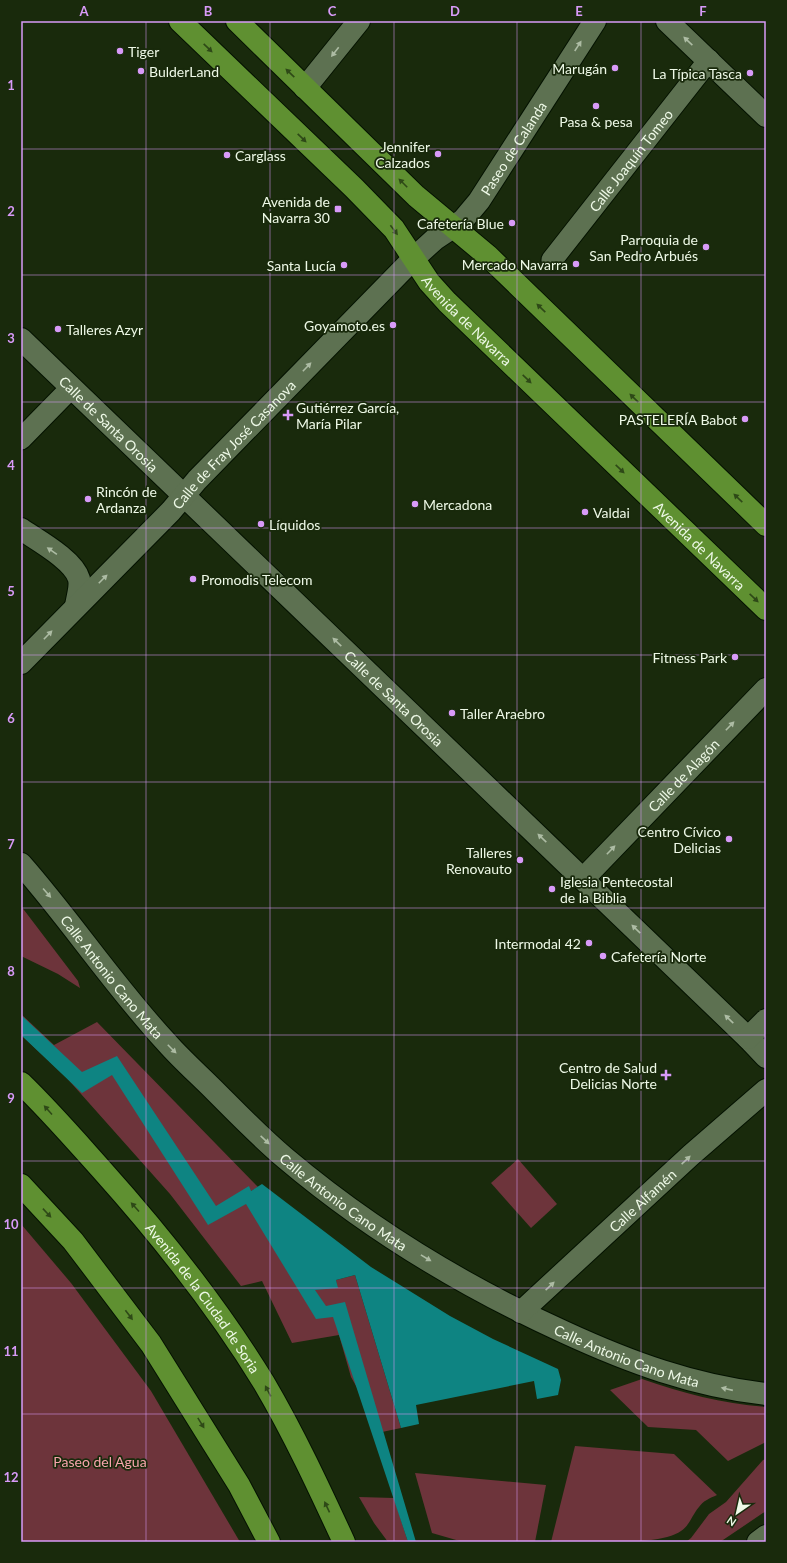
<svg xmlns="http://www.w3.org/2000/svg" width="787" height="1563" font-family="Lato,sans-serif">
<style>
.green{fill:#6d343b}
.water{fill:#0e8482}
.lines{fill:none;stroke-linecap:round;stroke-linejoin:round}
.pedestrian-casing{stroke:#041200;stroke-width:23}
.minor-casing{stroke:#041200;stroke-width:24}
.tertiary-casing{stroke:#041200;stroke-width:24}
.secondary-casing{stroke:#041200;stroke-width:24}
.primary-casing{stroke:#041200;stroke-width:24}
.pedestrian{stroke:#5d7151;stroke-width:21}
.minor{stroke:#5d7151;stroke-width:22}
.tertiary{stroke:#5d7151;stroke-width:22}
.secondary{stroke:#5d7151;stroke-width:22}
.primary{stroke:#5f9031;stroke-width:22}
.oneway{fill:#adbca4}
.oneway2{fill:#2e4917}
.grid{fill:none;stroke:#d89af8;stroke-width:1;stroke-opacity:0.55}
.poi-dot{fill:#d89af8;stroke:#192a0c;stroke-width:1.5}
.labels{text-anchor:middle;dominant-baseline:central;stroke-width:3.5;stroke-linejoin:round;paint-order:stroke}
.poi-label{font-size:14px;fill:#eef9e7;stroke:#192a0c;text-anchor:end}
.street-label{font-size:14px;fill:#eef9e7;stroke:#192a0c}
.park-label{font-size:14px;fill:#f7a4ac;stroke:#192a0c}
.neatline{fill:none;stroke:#d89af8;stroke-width:1.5}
.grid-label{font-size:13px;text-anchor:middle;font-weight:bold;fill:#d89af8}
</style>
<rect width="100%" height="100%" fill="#192a0c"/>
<g class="green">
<polygon points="21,906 78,981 80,988 58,974 21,956"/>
<polygon points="21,1014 54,1045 97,1022 258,1187 251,1191 337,1288 336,1280 355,1275 401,1428 382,1432 351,1377 339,1335 292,1343 262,1281 241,1286 170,1194 65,1076 21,1035"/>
<polygon points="518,1159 557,1204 531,1228 491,1183"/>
<polygon points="21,1224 71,1283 151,1391 240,1542 21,1542"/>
<path d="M 642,1379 C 682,1393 724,1404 766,1407 L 766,1442 L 728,1461 L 696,1430 L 648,1427 L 610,1390 Z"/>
<path d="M 575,1446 L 674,1454 L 717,1495 C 710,1498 703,1501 699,1507 C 692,1515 690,1525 681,1531 C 659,1547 580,1542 551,1542 Z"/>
<polygon points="766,1459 766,1511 720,1542 686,1542 691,1538 709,1514 726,1502 763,1460"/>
<polygon points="415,1473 546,1485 535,1542 463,1542 432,1533"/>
<polygon points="359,1497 394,1498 408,1542 388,1542 374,1523"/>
</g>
<polygon class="water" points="21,1015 82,1072 117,1056 216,1206 249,1186 251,1191 262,1184 371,1267 450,1316 493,1339 558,1369 561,1380 558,1395 537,1399 534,1381 416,1405 419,1424 401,1428 355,1275 336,1280 338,1288 315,1290 326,1306 345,1302 416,1542 408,1542 333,1317 316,1319 246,1204 208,1225 112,1075 82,1093 21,1035"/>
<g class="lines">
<g class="pedestrian-casing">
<g id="pedestrian">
<path id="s1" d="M 552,260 L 709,60"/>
<polyline points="21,439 71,388"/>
</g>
</g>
<g class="minor-casing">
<g id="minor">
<polyline points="667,21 766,116"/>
<polyline points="305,88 359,21"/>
<path id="s2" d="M 21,339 L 748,1038 L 766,1057"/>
<path d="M 21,529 C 37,540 74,560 79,579 C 81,587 77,598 76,606"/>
<path id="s3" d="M 21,864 C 72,922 114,986 167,1043 C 181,1059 198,1074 214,1090 C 237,1113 260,1137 285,1158 C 369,1229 465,1287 564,1332 C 629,1362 694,1386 766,1394"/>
<path id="s4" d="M 584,878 L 766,689"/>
<polyline points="748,1038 766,1020"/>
<path id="s5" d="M 521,1312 L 691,1155 L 766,1090"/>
</g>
</g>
<g class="tertiary-casing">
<g id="tertiary">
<path id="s6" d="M 21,663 L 171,511 L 197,480 L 413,259 L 435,239 L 453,227"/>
</g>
</g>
<g class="secondary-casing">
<g id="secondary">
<path id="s7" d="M 453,227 L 463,220 L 479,201 L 595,21"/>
<polyline points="758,1542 766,1536"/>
</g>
</g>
<g class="primary-casing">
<g id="primary">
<path id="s8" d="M 180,21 L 354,188 L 394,229 L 429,282 L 447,302 L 766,609"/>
<polyline points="237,21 416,196 488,256 766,525"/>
<path id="s9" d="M 21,1083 C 49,1110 75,1140 101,1169 C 161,1236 217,1306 264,1383 C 294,1434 319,1488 344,1542"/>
<polyline points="21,1185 73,1241 151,1344 239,1485 269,1542"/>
</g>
</g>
<use href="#pedestrian" class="pedestrian"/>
<use href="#minor" class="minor"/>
<use href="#tertiary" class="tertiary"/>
<use href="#secondary" class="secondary"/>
<use href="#primary" class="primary"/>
</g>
<defs><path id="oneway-solid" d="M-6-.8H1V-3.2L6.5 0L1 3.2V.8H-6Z"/></defs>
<g class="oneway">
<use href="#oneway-solid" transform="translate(688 41) rotate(-137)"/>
<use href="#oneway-solid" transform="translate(578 46) rotate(-57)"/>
<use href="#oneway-solid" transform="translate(335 52) rotate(128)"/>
<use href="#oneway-solid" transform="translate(307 367) rotate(-46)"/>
<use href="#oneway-solid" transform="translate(52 551) rotate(-145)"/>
<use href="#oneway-solid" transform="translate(103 579) rotate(-45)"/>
<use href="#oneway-solid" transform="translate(48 635) rotate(-46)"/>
<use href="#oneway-solid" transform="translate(337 642) rotate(-136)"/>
<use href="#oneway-solid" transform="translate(730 726) rotate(-46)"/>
<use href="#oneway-solid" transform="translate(542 838) rotate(-136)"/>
<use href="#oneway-solid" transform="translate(611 850) rotate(-46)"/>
<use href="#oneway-solid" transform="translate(47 893) rotate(49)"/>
<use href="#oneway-solid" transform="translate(636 929) rotate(-136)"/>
<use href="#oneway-solid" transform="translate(729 1019) rotate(-136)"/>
<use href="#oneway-solid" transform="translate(172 1049) rotate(45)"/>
<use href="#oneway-solid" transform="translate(265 1140) rotate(43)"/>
<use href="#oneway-solid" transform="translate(686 1160) rotate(-43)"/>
<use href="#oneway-solid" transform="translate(426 1258) rotate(31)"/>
<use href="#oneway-solid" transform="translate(550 1286) rotate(-43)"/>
<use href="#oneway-solid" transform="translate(727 1389) rotate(-167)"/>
</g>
<g class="oneway2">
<use href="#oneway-solid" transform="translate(208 48) rotate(44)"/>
<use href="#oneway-solid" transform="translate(290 73) rotate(-136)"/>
<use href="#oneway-solid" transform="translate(302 138) rotate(44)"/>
<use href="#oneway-solid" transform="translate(403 183) rotate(-135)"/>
<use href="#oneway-solid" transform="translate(394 230) rotate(53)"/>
<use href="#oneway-solid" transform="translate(541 308) rotate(-136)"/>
<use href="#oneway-solid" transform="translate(527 379) rotate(44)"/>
<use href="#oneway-solid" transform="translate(634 398) rotate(-136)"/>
<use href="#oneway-solid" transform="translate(620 469) rotate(44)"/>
<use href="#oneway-solid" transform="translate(738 498) rotate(-136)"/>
<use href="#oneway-solid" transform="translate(754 598) rotate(43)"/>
<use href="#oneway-solid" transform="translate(48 1110) rotate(-132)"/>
<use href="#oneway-solid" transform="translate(135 1207) rotate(-132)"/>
<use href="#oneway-solid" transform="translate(47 1213) rotate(47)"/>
<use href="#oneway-solid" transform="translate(129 1315) rotate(53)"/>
<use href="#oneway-solid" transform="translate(268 1391) rotate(-118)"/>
<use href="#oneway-solid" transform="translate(201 1423) rotate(58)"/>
<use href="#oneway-solid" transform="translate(327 1507) rotate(-115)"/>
</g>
<path class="grid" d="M 146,21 L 146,1542M 270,21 L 270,1542M 394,21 L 394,1542M 517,21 L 517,1542M 641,21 L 641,1542M 21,149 L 766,149M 21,275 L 766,275M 21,402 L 766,402M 21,528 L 766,528M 21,655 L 766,655M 21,782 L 766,782M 21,908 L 766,908M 21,1035 L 766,1035M 21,1161 L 766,1161M 21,1288 L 766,1288M 21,1414 L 766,1414"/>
<g class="poi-dot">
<circle cx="120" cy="51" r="4"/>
<circle cx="615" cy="68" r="4"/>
<circle cx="141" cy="71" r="4"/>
<circle cx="750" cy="73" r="4"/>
<circle cx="596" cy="106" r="4"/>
<circle cx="438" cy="154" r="4"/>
<circle cx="227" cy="155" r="4"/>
<rect x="334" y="205" width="8" height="8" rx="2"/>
<circle cx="512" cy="223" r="4"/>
<circle cx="706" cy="247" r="4"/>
<circle cx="576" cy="264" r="4"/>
<circle cx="344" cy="265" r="4"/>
<circle cx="393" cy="325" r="4"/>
<circle cx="58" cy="329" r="4"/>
<path d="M286 409h4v4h4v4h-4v4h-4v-4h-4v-4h4z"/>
<circle cx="745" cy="419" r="4"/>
<circle cx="88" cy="499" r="4"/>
<circle cx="415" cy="504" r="4"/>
<circle cx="585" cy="512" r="4"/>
<circle cx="261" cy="524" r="4"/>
<circle cx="193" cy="579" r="4"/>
<circle cx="735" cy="657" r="4"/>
<circle cx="452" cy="713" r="4"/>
<circle cx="729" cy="839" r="4"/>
<circle cx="520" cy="860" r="4"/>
<circle cx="552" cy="889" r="4"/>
<circle cx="589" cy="943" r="4"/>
<circle cx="603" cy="956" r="4"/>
<path d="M664 1069h4v4h4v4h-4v4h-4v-4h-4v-4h4z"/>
</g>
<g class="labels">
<g class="poi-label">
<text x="128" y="51" text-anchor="start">Tiger</text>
<text x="607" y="68">Marugán</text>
<text x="149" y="71" text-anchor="start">BulderLand</text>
<text x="742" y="73">La Típica Tasca</text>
<text x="596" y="121" text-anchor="middle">Pasa &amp; pesa</text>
<text x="430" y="146">Jennifer<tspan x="430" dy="16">Calzados</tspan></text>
<text x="235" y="155" text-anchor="start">Carglass</text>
<text x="330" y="201">Avenida de<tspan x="330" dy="16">Navarra 30</tspan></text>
<text x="504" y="223">Cafetería Blue</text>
<text x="698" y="239">Parroquia de<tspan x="698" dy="16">San Pedro Arbués</tspan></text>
<text x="568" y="264">Mercado Navarra</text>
<text x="336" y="265">Santa Lucía</text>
<text x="385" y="325">Goyamoto.es</text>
<text x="66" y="329" text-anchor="start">Talleres Azyr</text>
<text x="296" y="407" text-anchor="start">Gutiérrez García,<tspan x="296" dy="16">María Pilar</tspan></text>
<text x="737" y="419">PASTELERÍA Babot</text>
<text x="96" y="491" text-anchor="start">Rincón de<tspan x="96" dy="16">Ardanza</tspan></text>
<text x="423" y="504" text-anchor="start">Mercadona</text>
<text x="593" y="512" text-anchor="start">Valdai</text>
<text x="269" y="524" text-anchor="start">Líquidos</text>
<text x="201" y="579" text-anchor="start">Promodis Telecom</text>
<text x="727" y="657">Fitness Park</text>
<text x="460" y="713" text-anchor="start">Taller Araebro</text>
<text x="721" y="831">Centro Cívico<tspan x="721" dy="16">Delicias</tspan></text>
<text x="512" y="852">Talleres<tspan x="512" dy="16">Renovauto</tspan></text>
<text x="560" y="881" text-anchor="start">Iglesia Pentecostal<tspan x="560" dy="16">de la Biblia</tspan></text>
<text x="581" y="943">Intermodal 42</text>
<text x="611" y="956" text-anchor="start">Cafetería Norte</text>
<text x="657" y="1067">Centro de Salud<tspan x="657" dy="16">Delicias Norte</tspan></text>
</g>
<g class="street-label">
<text stroke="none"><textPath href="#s7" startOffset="100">Paseo de Calanda</textPath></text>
<text stroke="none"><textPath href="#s1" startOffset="127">Calle Joaquín Tomeo</textPath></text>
<text stroke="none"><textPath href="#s8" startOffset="416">Avenida de Navarra</textPath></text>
<text stroke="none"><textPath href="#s2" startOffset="122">Calle de Santa Orosia</textPath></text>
<text stroke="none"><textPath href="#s6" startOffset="305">Calle de Fray José Casanova</textPath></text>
<text stroke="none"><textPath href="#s8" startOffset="740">Avenida de Navarra</textPath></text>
<text stroke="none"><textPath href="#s2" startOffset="518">Calle de Santa Orosia</textPath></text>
<text stroke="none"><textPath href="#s4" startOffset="143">Calle de Alagón</textPath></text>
<text stroke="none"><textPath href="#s3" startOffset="145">Calle Antonio Cano Mata</textPath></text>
<text stroke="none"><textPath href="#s3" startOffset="469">Calle Antonio Cano Mata</textPath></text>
<text stroke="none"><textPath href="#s5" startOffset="165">Calle Alfamén</textPath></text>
<text stroke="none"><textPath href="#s9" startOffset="282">Avenida de la Ciudad de Soria</textPath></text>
<text stroke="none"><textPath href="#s3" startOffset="793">Calle Antonio Cano Mata</textPath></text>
</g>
<g class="park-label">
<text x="100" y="1461">Paseo del Agua</text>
</g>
</g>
<rect width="787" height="1563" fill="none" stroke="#192a0c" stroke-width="44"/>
<g transform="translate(737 1513) rotate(214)" stroke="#192a0c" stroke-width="3" paint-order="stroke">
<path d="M0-3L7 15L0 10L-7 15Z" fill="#eef9e7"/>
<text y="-6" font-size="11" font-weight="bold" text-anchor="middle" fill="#eef9e7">N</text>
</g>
<rect x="22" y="22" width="743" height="1519" class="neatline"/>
<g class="grid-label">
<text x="84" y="16">A</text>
<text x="208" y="16">B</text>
<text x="332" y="16">C</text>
<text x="455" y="16">D</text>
<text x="579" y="16">E</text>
<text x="703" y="16">F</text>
<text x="11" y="90">1</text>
<text x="11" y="216">2</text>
<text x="11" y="343">3</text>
<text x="11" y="470">4</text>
<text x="11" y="596">5</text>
<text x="11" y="723">6</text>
<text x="11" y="849">7</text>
<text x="11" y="976">8</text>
<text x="11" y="1103">9</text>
<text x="11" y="1229">10</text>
<text x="11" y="1356">11</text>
<text x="11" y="1482">12</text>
</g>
</svg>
